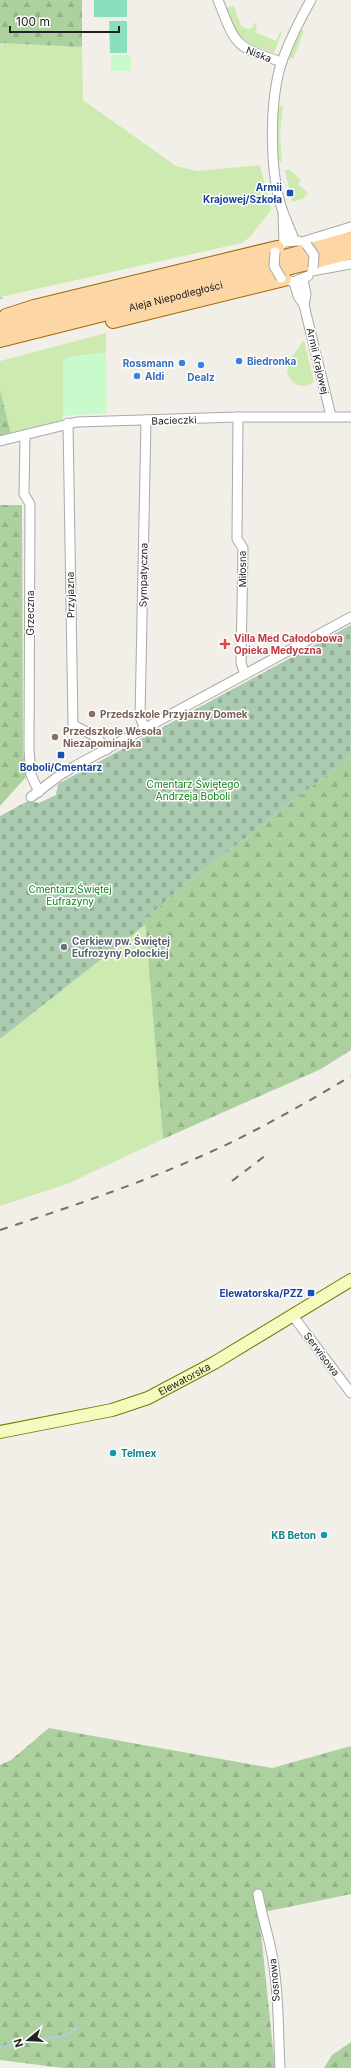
<svg xmlns="http://www.w3.org/2000/svg" width="351" height="2068" font-family="Inter,sans-serif">
<style>
.grass{fill:#cdebb0}
.forest{fill:url(#forest-firs)}
.cemetery{fill:url(#cemetery-stones)}
.park{fill:#c8facc}
.pitch{fill:#88e0be}
.lines{fill:none;stroke-linecap:round;stroke-linejoin:round}
.stream{stroke:#aad3df;stroke-width:2}
.street-casing{stroke:#a9a9a9;stroke-width:11}
.secondary-casing{stroke:#707d05;stroke-width:14}
.primary-casing{stroke:#a06b00;stroke-width:16}
.street{stroke:#fff;stroke-width:9}
.secondary{stroke:#f7fabf;stroke-width:12}
.primary{stroke:#fcd6a4;stroke-width:14}
.rail{stroke:#707070;stroke-width:2;stroke-dasharray:8 8;stroke-linecap:butt}
.street-bridge-casing{stroke:#a9a9a9;stroke-width:11;stroke-linecap:butt}
.street-bridge{stroke:#fff;stroke-width:9}
.transit-dot{fill:#1a4fb4;stroke:#fff;stroke-width:1.5}
.shop-dot{fill:#3f7fe0;stroke:#fff;stroke-width:1.5}
.health-dot{fill:#e0444e;stroke:#fff;stroke-width:1.5}
.education-dot{fill:#8d6e63;stroke:#fff;stroke-width:1.5}
.worship-dot{fill:#6b7280;stroke:#fff;stroke-width:1.5}
.culture-dot{fill:#0f9aa8;stroke:#fff;stroke-width:1.5}
.labels{text-anchor:middle;dominant-baseline:central;stroke-width:3;stroke-linejoin:round;paint-order:stroke}
.street-label{font-size:10px;fill:#222;stroke:#fff}
.transit-label{font-size:10px;font-weight:bold;fill:#164399;stroke:#fff;text-anchor:end}
.shop-label{font-size:10px;font-weight:bold;fill:#366cbe;stroke:#fff;text-anchor:start}
.health-label{font-size:10px;font-weight:bold;fill:#be3a42;stroke:#fff;text-anchor:start}
.education-label{font-size:10px;font-weight:bold;fill:#785e54;stroke:#fff;text-anchor:start}
.park-label{font-size:10px;fill:#0c8416;stroke:#fff}
.worship-label{font-size:10px;font-weight:bold;fill:#5b616d;stroke:#fff;text-anchor:start}
.culture-label{font-size:10px;font-weight:bold;fill:#0d838f;stroke:#fff;text-anchor:start}
</style>
<defs>
<pattern id="forest-firs" width="22" height="20" patternUnits="userSpaceOnUse"><rect width="22" height="20" fill="#add19e"/><path d="M5 1l3.5 6h-7zM16 11l3.5 6h-7z" fill="#95b388"/></pattern>
<pattern id="cemetery-stones" width="16" height="16" patternUnits="userSpaceOnUse"><rect width="16" height="16" fill="#aacbaf"/><path d="M2 7V4a2 2 0 0 1 4 0v3zM10 15v-3a2 2 0 0 1 4 0v3z" fill="#92ae96"/></pattern>
</defs>
<rect width="100%" height="100%" fill="#f2efe9"/>
<g class="grass">
<path d="M 234,6 L 241,26 L 247,29 L 252,28 L 255,22 L 257,27 L 255,32 L 276,41 L 280,32 L 282,32 L 274,53 C 241,43 239,38 226,8 Z"/>
<polygon points="300,30 304,31 293,59 288,58"/>
<polygon points="0,43 82,47 83,100 176,166 197,171 260,165 271,210 250,237 242,243 0,297"/>
<polygon points="278,105 283,106 280,134 282,163 277,159"/>
<polygon points="285,170 290,170 301,180 298,184 308,193 303,199 292,202"/>
<polygon points="106,333 106,353 68,357 63,361 63,420 11,434 0,390 0,361"/>
<path d="M 304,340 L 314,382 C 302,390 291,385 287,372 L 289,361 Z"/>
<polygon points="48,762 67,767 57,772 47,773 44,769"/>
<polygon points="146,924 163,1139 67,1184 0,1206 0,1039"/>
</g>
<g class="forest">
<polygon points="0,0 82,0 82,47 0,43"/>
<polygon points="0,390 11,434 0,436"/>
<polygon points="0,505 22,505 23,750 26,777 0,806"/>
<polygon points="351,756 351,1050 321,1069 163,1139 145,919 182,887"/>
<polygon points="49,1728 272,1768 351,1746 351,1894 259,1913 275,2068 63,2068 0,2060 0,1765 11,1760"/>
<polygon points="351,2042 351,2068 324,2068 332,2055"/>
</g>
<polygon class="cemetery" points="351,625 351,756 182,887 145,919 146,924 0,1039 0,816 28,801 39,803 56,795 58,784"/>
<g class="park">
<rect x="111" y="55" width="20" height="16"/>
<polygon points="106,353 107,413 63,416 63,361 68,357"/>
</g>
<g class="pitch">
<rect x="94" y="0" width="33" height="17"/>
<polygon points="109,21 127,21 127,53 110,53"/>
</g>
<g class="lines">
<g class="stream">
<polyline points="0,298 2,298"/>
<polyline points="0,2047 67,2035 77,2027"/>
</g>
<g class="street-casing">
<g id="street">
<path d="M 218,0 C 236,46 235,47 282,62"/>
<polyline points="283,214 284,242"/>
<path d="M 294,240 C 291,230 286,221 283,212 C 269,173 269,100 282,61 C 290,40 300,19 311,0"/>
<polyline points="302,242 351,227"/>
<polyline points="275,252 284,242 298,241"/>
<polyline points="312,271 351,264"/>
<polyline points="281,278 294,282 308,276"/>
<polyline points="303,280 306,294 304,305 331,416"/>
<polyline points="294,282 298,296 304,305"/>
<polyline points="238,417 237,539 243,548 241,663 245,674"/>
<polyline points="68,423 73,725 97,737 106,750"/>
<polyline points="25,435 24,494 30,504 29,749 31,775 39,792"/>
<polyline points="0,441 77,422 238,417 351,417"/>
<polyline points="145,729 140,717 146,420"/>
<polyline points="31,797 60,775 75,766 351,617"/>
<polyline points="293,1316 351,1393"/>
<path d="M 258,1894 C 261,1912 266,1928 270,1945 C 279,1984 278,2028 280,2068"/>
</g>
</g>
<g class="secondary-casing">
<g id="secondary">
<path id="s1" d="M 0,1432 L 112,1410 L 148,1398 L 214,1363 L 351,1280"/>
</g>
</g>
<g class="primary-casing">
<g id="primary">
<polyline points="6,316 34,307 277,248"/>
<polyline points="113,321 284,279"/>
<polyline points="0,326 255,265 351,239"/>
<path id="s2" d="M 0,340 L 351,252"/>
</g>
</g>
<use href="#street" class="street"/>
<use href="#secondary" class="secondary"/>
<use href="#primary" class="primary"/>
<g class="rail">
<polyline points="232,1181 270,1152"/>
<path d="M 0,1230 C 79,1204 157,1178 232,1142 C 272,1122 313,1099 351,1076"/>
</g>
<g class="street-bridge-casing">
<g id="street-bridge">
<polyline points="307,245 314,255 313,268"/>
<polyline points="275,252 274,266 281,278"/>
</g>
</g>
<use href="#street-bridge" class="street-bridge"/>
</g>
<g class="transit-dot">
<rect x="286" y="189" width="8" height="8" rx="2"/>
<rect x="57" y="751" width="8" height="8" rx="2"/>
<rect x="307" y="1289" width="8" height="8" rx="2"/>
</g>
<g class="shop-dot">
<circle cx="239" cy="361" r="4"/>
<circle cx="182" cy="363" r="4"/>
<circle cx="201" cy="365" r="4"/>
<circle cx="137" cy="376" r="4"/>
</g>
<path class="health-dot" d="M223 638h4v4h4v4h-4v4h-4v-4h-4v-4h4z"/>
<g class="education-dot">
<circle cx="92" cy="714" r="4"/>
<circle cx="55" cy="737" r="4"/>
</g>
<circle class="worship-dot" cx="64" cy="947" r="4"/>
<g class="culture-dot">
<circle cx="113" cy="1453" r="4"/>
<circle cx="324" cy="1535" r="4"/>
</g>
<g class="labels">
<g class="street-label">
<text transform="translate(259 54) rotate(21)">Niska</text>
<text stroke="none"><textPath href="#s2" startOffset="181">Aleja Niepodległości</textPath></text>
<text transform="translate(318 361) rotate(77)">Armii Krajowej</text>
<text transform="translate(174 420) rotate(-2)">Bacieczki</text>
<text transform="translate(242 569) rotate(-91)">Miłosna</text>
<text transform="translate(143 575) rotate(-89)">Sympatyczna</text>
<text transform="translate(70 595) rotate(-91)">Przyjazna</text>
<text transform="translate(30 613) rotate(-90)">Grzeczna</text>
<text transform="translate(322 1354) rotate(53)">Serwisowa</text>
<text stroke="none"><textPath href="#s1" startOffset="193">Elewatorska</textPath></text>
<text transform="translate(274 1980) rotate(-95)">Sosnowa</text>
</g>
<g class="transit-label">
<text x="282" y="187">Armii<tspan x="282" dy="12">Krajowej/Szkoła</tspan></text>
<text x="61" y="767" text-anchor="middle">Boboli/Cmentarz</text>
<text x="303" y="1293">Elewatorska/PZZ</text>
</g>
<g class="shop-label">
<text x="247" y="361">Biedronka</text>
<text x="174" y="363" text-anchor="end">Rossmann</text>
<text x="145" y="376">Aldi</text>
<text x="201" y="377" text-anchor="middle">Dealz</text>
</g>
<g class="health-label">
<text x="234" y="638">Villa Med Całodobowa<tspan x="234" dy="12">Opieka Medyczna</tspan></text>
</g>
<g class="education-label">
<text x="100" y="714">Przedszkole Przyjazny Domek</text>
<text x="63" y="731">Przedszkole Wesoła<tspan x="63" dy="12">Niezapominajka</tspan></text>
</g>
<g class="park-label">
<text x="193" y="784">Cmentarz Świętego<tspan x="193" dy="12">Andrzeja Boboli</tspan></text>
<text x="70" y="889">Cmentarz Świętej<tspan x="70" dy="12">Eufrazyny</tspan></text>
</g>
<g class="worship-label">
<text x="72" y="941">Cerkiew pw. Świętej<tspan x="72" dy="12">Eufrozyny Połockiej</tspan></text>
</g>
<g class="culture-label">
<text x="121" y="1453">Telmex</text>
<text x="316" y="1535" text-anchor="end">KB Beton</text>
</g>
</g>
<g transform="translate(28 2040) rotate(252)" stroke="#ffffff" stroke-width="3" paint-order="stroke">
<path d="M0-3L7 15L0 10L-7 15Z" fill="#222222"/>
<text y="-6" font-size="11" font-weight="bold" text-anchor="middle" fill="#222222">N</text>
</g>
<path d="M10 26v6h109v-6" fill="none" stroke="#222222" stroke-width="2"/>
<text x="16" y="26" font-size="12" fill="#222222" stroke="#ffffff" stroke-width="3" paint-order="stroke">100 m</text>
</svg>
